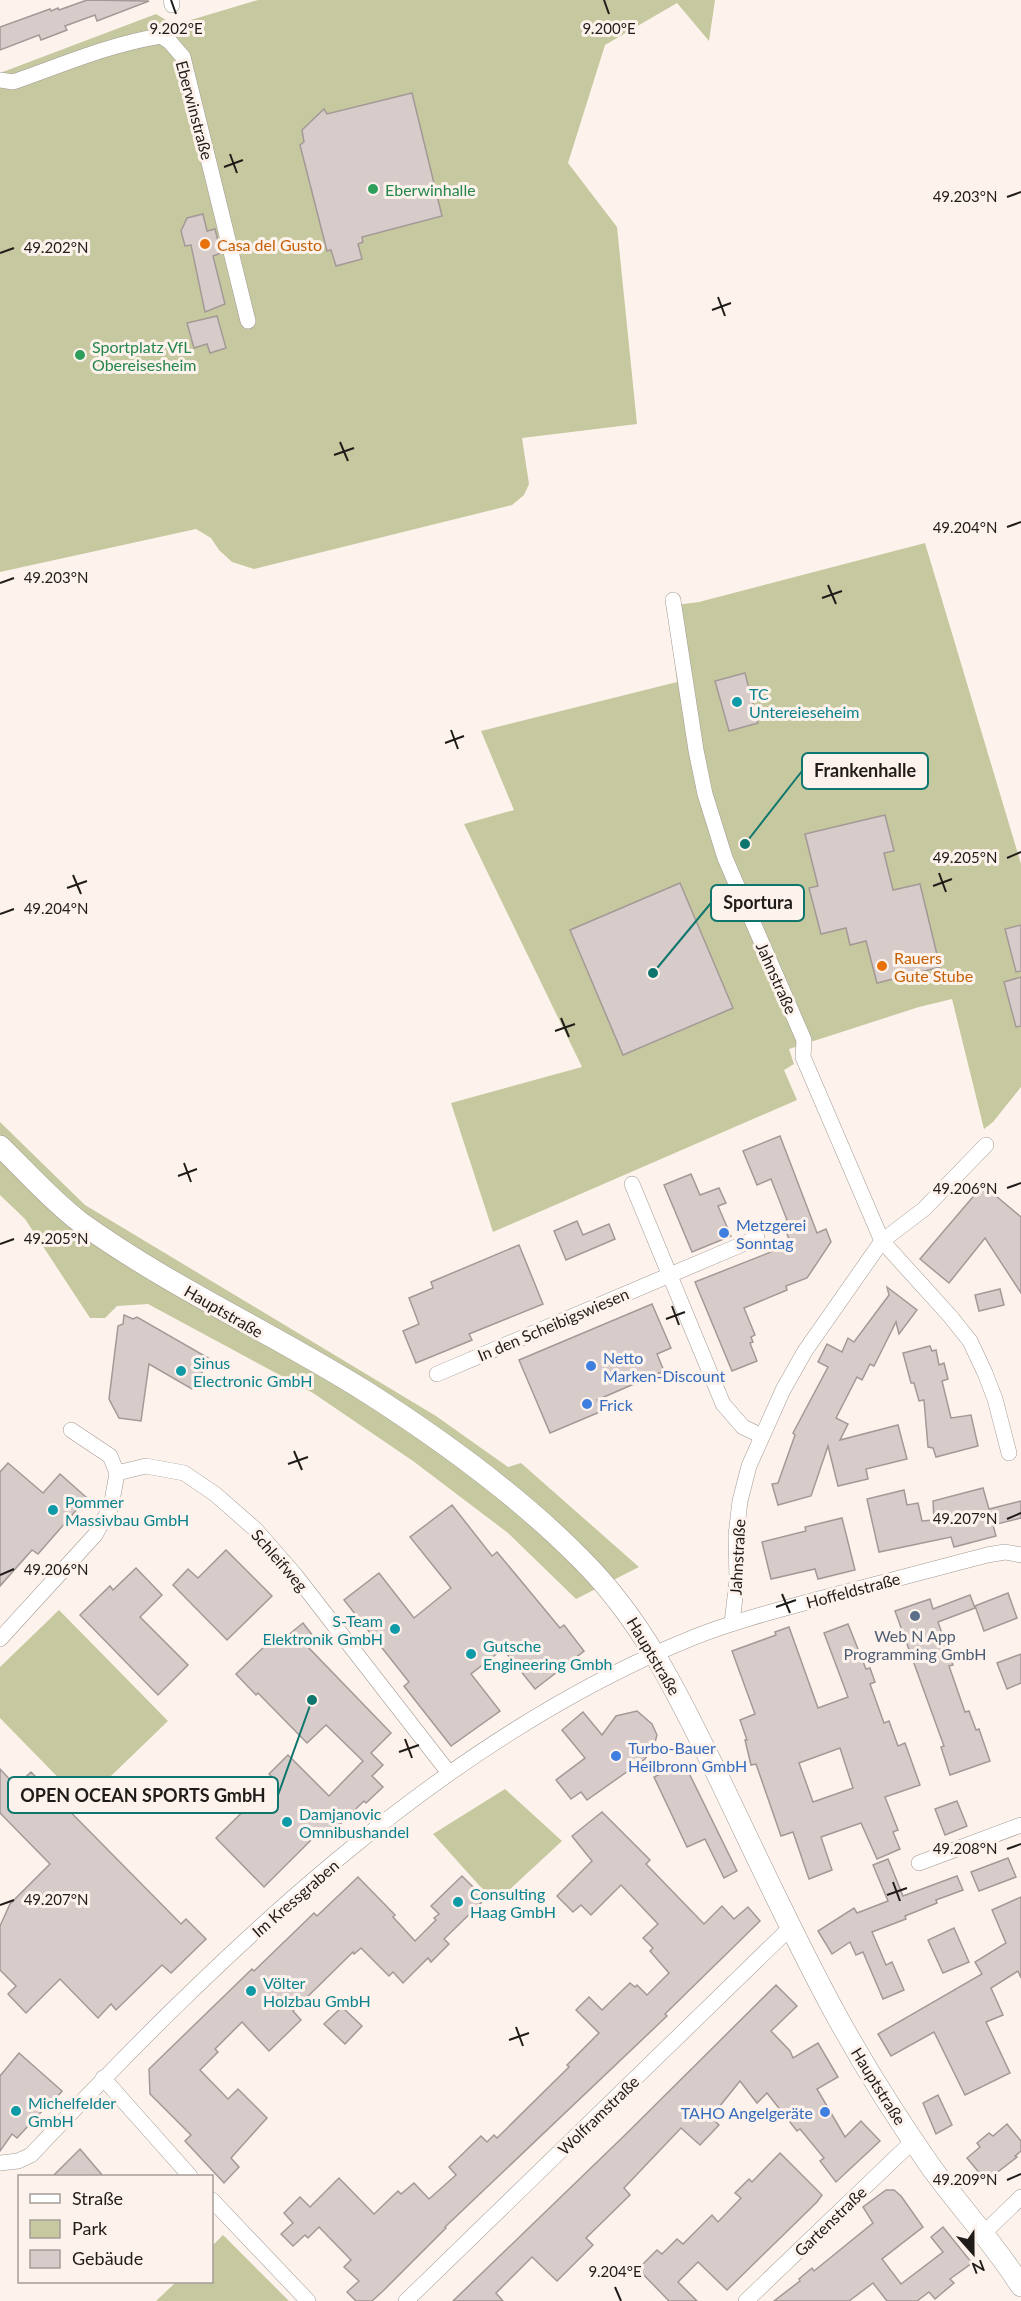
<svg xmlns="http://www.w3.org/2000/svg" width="1021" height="2301" font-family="Lato,sans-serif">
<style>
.green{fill:#c6c99f}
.building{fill:#d8ccca;stroke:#a49997;stroke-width:1.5;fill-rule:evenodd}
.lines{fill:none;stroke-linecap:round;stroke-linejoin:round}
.street-casing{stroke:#a29993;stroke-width:16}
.secondary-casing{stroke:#a29993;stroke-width:22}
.street{stroke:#fff;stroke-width:15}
.secondary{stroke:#fff;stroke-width:21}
.ticks{fill:none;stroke:#201c1a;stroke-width:2}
.leisure-dot{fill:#2e9e5b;stroke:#fdf3ec;stroke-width:2}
.food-dot{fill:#e8710a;stroke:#fdf3ec;stroke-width:2}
.culture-dot{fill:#0f9aa8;stroke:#fdf3ec;stroke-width:2}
.shop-dot{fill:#3f7fe0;stroke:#fdf3ec;stroke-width:2}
.service-dot{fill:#5c6f8a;stroke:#fdf3ec;stroke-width:2}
.labels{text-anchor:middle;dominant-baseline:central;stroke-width:6;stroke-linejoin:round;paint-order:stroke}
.street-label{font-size:16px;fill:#201c1a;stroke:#fdf3ec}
.leisure-label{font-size:16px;fill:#27864d;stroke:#fdf3ec;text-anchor:start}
.food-label{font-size:16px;fill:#c56008;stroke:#fdf3ec;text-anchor:start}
.culture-label{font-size:16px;fill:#0d838f;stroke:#fdf3ec;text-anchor:start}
.shop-label{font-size:16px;fill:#366cbe;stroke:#fdf3ec;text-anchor:start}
.service-label{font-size:16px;fill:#4e5e75;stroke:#fdf3ec}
.ticks-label{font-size:15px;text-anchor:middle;fill:#201c1a;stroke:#fdf3ec;stroke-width:6;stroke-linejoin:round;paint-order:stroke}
.leader{fill:none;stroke:#0f766e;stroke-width:2}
.callout-dot{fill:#0f766e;stroke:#fdf3ec;stroke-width:2}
.callout{fill:#fdf3ec;stroke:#0f766e;stroke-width:2}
.callout-label{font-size:18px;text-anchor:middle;font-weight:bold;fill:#201c1a}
</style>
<rect width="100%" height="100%" fill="#fdf3ec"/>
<g class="green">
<polygon points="258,0 715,0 709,41 677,3 605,45 568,163 617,227 637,424 522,438 529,484 524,495 512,505 254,569 232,562 219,550 211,538 196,529 0,572 0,73 156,14 174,25"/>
<polygon points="925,543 1021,864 1021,1087 993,1122 984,1129 952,999 919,1007 789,1049 794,1064 784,1070 797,1100 493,1232 451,1103 582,1067 464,824 514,810 481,731 677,682 668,606 699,602"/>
<polygon points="0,1122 85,1205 436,1416 508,1467 521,1463 639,1567 576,1599 508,1533 413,1461 313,1393 148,1304 117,1306 105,1318 90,1318 25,1219 0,1195"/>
<polygon points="59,1610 168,1721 83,1803 0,1718 0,1667"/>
<polygon points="505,1789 562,1841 495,1903 433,1834"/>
<polygon points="223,2235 289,2301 156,2301 176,2282 212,2282 212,2246"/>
</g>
<g class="building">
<polygon points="87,0 149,1 97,21 95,15 65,26 67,30 41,40 39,35 0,50 0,27 50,9 51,11 58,8 59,10"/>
<polygon points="412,93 442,216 362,237 363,242 358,244 362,259 336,266 331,250 327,251 300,145 304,142 302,130 324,109 327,114"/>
<polygon points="203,214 207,231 215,229 221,253 213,256 225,304 205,312 191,245 185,246 181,231 187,218"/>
<polygon points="217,316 226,348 210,353 207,344 194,348 187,323"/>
<polygon points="745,673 758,723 729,731 715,681"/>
<polygon points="885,815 894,851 884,853 893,890 920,884 940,967 877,983 866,941 850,945 846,928 821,934 809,888 818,886 805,834"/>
<polygon points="680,883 733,1008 623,1055 570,930"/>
<polygon points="1021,925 1021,971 1016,972 1005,929"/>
<polygon points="1021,977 1021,1026 1016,1027 1004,982"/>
<polygon points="780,1136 817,1233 826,1229 831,1242 807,1278 786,1286 787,1290 744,1308 755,1335 751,1337 753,1342 750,1343 757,1361 732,1371 695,1282 791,1244 782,1222 787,1220 771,1179 757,1185 743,1151"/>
<polygon points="691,1174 700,1195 719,1188 726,1203 718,1206 731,1236 692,1252 664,1185"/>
<polygon points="983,1185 1021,1217 1021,1293 985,1238 949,1283 920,1259"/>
<polygon points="577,1221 583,1235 609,1224 615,1239 566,1260 554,1231"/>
<polygon points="519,1245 543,1304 469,1334 472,1340 416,1363 403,1331 419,1324 409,1298 433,1288 431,1282"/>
<polygon points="887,1287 917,1310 899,1334 896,1322 874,1366 870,1364 862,1380 857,1377 836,1418 848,1424 840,1440 898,1425 907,1459 866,1469 868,1479 838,1486 828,1446 811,1496 778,1505 772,1484 778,1483 795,1435 793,1433 828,1367 818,1362 827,1344 842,1352 848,1338 854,1342 889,1295"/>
<polygon points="1000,1289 1004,1305 979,1311 975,1295"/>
<polygon points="652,1304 671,1348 657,1354 664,1371 597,1400 602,1411 550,1433 519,1360"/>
<polygon points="124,1315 133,1319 137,1317 210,1359 192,1389 149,1364 141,1421 119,1418 109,1399 118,1326 123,1324"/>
<polygon points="930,1346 932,1351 936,1350 939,1365 944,1363 948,1379 942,1381 951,1418 971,1415 978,1446 936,1457 933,1448 928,1447 924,1400 919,1401 914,1383 911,1383 903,1353"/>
<polygon points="8,1463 43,1493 60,1474 87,1498 38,1554 32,1550 0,1586 0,1472"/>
<polygon points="983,1488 989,1509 1021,1501 1021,1518 993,1525 996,1536 954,1547 951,1537 879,1552 867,1499 904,1490 907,1505 918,1503 922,1521 934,1520 933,1501"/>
<polygon points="452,1505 492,1556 497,1552 560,1628 564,1625 584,1651 535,1689 503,1649 471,1674 500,1711 451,1746 404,1686 409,1682 344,1600 379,1573 414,1618 451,1588 410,1537"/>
<polygon points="842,1518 855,1570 818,1579 815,1569 771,1579 762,1542 806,1531 805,1527"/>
<polygon points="226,1550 272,1596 227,1640 173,1585 188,1569 198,1578"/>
<polygon points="136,1568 162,1595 140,1617 188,1665 158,1695 80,1615 110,1586 113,1590"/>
<polygon points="1008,1593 1017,1618 984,1631 975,1606"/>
<polygon points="970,1595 975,1608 938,1622 953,1665 949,1666 965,1712 969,1711 976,1730 979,1729 990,1761 950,1775 941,1747 944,1746 895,1611 930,1599 933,1609"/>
<polygon points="303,1623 316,1640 308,1647 391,1733 371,1753 383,1765 372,1776 383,1787 366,1803 364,1801 329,1835 323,1828 264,1887 216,1838 275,1780 269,1774 288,1755 329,1796 363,1761 326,1725 307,1743 258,1693 256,1695 236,1674 271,1640 276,1645"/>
<path d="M 848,1624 L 866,1669 L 870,1668 L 875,1682 L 870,1684 L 884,1723 L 889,1721 L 898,1746 L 905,1743 L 920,1785 L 885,1797 L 898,1830 L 893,1832 L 900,1849 L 877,1859 L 861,1823 L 821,1837 L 832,1870 L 809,1879 L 793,1832 L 781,1836 L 756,1764 L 751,1765 L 745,1740 L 747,1740 L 740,1720 L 755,1714 L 732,1651 L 776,1635 L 775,1632 L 789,1627 L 818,1708 L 848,1697 L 824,1633 ZM 840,1748 L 853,1788 L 813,1802 L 799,1763 Z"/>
<polygon points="1021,1654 1021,1683 1007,1689 997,1663"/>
<polygon points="637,1711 652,1724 657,1735 654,1746 645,1759 587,1800 581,1792 571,1799 556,1780 585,1758 562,1730 583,1712 602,1735 616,1716"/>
<polygon points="684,1763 737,1871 724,1878 705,1839 687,1847 654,1777"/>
<polygon points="0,1769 16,1786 31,1772 181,1924 186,1919 206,1939 171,1973 162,1965 116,2010 111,2004 98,2018 60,1979 26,2013 8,1994 16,1986 0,1970 0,1926 10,1904 50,1864 0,1813"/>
<polygon points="957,1801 967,1826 945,1835 935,1809"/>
<polygon points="602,1812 650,1860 646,1864 704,1924 722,1906 734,1919 748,1907 760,1921 665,2014 667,2016 445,2227 446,2228 384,2290 372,2301 356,2301 347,2292 359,2281 344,2267 351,2260 319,2227 308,2238 305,2235 293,2246 281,2234 293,2223 284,2213 300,2197 310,2207 339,2178 374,2214 398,2191 401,2194 414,2183 429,2199 456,2175 449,2167 481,2136 487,2142 494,2135 497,2138 569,2067 567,2065 599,2033 576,2010 589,1997 602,2010 630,1983 635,1987 637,1985 647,1995 669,1973 650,1951 653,1948 643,1938 658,1924 621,1885 591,1915 581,1905 573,1912 557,1896 592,1861 572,1836"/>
<polygon points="1008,1858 1016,1877 979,1891 971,1872"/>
<polygon points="888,1859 903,1896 957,1876 963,1890 936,1900 937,1903 905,1916 906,1919 872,1932 886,1965 892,1962 904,1990 883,1999 863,1952 856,1955 850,1942 832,1954 818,1931 854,1908 857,1913 888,1901 873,1865"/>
<polygon points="462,1876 485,1899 444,1939 449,1944 431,1962 428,1958 403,1983 393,1972 389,1976 361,1948 354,1954 353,1952 293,2011 301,2020 269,2051 242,2022 215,2049 218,2052 200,2070 228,2099 238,2089 267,2118 231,2158 239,2167 224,2183 185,2141 191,2135 150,2094 149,2069 252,1969 254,1971 314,1913 317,1916 358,1877 395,1915 393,1917 415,1941 436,1920 434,1918 439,1914 431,1906"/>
<polygon points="1021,1897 1021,1978 1018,1971 991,1988 1003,2015 986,2022 1010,2073 965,2095 934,2032 891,2056 878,2034 982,1974 975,1962 1006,1943 992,1910"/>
<polygon points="954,1928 969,1962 943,1973 928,1940"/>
<polygon points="776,1985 797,2006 771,2031 790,2051 793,2058 818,2043 838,2077 817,2089 845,2137 861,2121 880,2141 836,2182 820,2161 824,2158 800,2129 797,2131 767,2093 757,2103 740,2081 711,2117 719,2125 700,2145 681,2128 624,2188 630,2195 586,2238 593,2245 557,2281 532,2257 496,2293 503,2301 453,2301 625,2135"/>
<polygon points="342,2007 362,2026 345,2044 324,2024"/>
<polygon points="19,2053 62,2091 45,2111 43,2110 17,2138 12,2134 0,2151 0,2076"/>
<polygon points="938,2095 952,2125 936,2134 923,2103"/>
<polygon points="1007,2124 1021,2141 1021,2151 1015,2156 1017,2157 986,2181 967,2158 980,2147 977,2143 989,2133 993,2136"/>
<polygon points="80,2149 103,2176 53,2176"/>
<polygon points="780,2153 822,2195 817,2202 727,2290 698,2262 678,2282 697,2301 669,2301 638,2269 657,2250 662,2254 677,2239 683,2244 712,2215 718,2222 741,2198 735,2193 749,2179 752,2182"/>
<polygon points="886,2190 894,2190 901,2196 923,2227 882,2259 901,2284 943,2252 931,2237 943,2227 972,2263 950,2279 954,2283 935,2299 929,2292 917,2301 887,2301 873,2283 849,2301 774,2301 800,2281 799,2279 812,2268 814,2271 873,2223 863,2207"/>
</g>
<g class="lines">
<g class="street-casing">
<g id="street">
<polyline points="171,0 172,5"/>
<path d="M 0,80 L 13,82 C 62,65 110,44 161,36 L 170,42 L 183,57 L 248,321"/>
<polyline points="673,600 696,750 705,794 725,858 804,1040 803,1057 882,1241 950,1316 970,1341 985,1373 995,1399 1009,1453"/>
<polyline points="632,1184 723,1404 743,1427 762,1436"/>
<polyline points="437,1374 757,1238"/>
<polyline points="117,1473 146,1466 184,1473 215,1494 256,1530 296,1576 449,1773"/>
<polyline points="732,1623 737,1580 736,1535 740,1501 749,1466 783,1390 805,1351 882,1241 924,1209 986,1145"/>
<polyline points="0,1639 95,1535 111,1507 117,1473 110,1456 71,1430"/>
<polyline points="919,1863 1021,1825"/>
<polyline points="103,2078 190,2176"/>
<path d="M 0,2163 L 18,2161 L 31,2155 C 218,1957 435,1742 692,1638 C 737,1620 783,1609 830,1596 C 882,1583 934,1569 987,1555 L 1005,1552 L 1021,1555"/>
<polyline points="212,2200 308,2301"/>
<polyline points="984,2233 1021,2197"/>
<polyline points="406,2301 790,1928"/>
<polyline points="746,2301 913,2141"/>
</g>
</g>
<g class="secondary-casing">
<path id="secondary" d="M 0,1146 C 26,1171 51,1200 80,1222 C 170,1287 271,1332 365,1391 C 442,1440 518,1495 582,1560 C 643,1621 679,1696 716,1772 C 755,1853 792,1934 835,2013 C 864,2066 896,2117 931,2167 C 960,2207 994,2243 1021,2286"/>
</g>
<use href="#street" class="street"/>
<use href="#secondary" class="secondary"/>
</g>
<path class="ticks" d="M 171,0 L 176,14M 604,0 L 609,14M 230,154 L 237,173M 224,167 L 243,160M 1007,197 L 1021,192M 0,253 L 14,248M 718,297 L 725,316M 712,310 L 731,303M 340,442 L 348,461M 334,455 L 354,448M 1007,527 L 1021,522M 0,583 L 14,578M 828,585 L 836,604M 822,598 L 842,591M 451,730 L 458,749M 445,743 L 464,736M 1007,858 L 1021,852M 939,873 L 946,892M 73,875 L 81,894M 933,886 L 952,879M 67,888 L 87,881M 0,914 L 14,909M 561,1018 L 569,1037M 555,1031 L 575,1024M 184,1163 L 191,1182M 178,1176 L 197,1169M 1007,1188 L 1021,1183M 0,1244 L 14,1239M 672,1306 L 679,1325M 666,1319 L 685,1312M 294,1451 L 302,1470M 288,1464 L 308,1457M 1007,1519 L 1021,1513M 0,1575 L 14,1569M 782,1594 L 790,1613M 776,1607 L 796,1600M 405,1739 L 412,1758M 399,1752 L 419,1745M 1007,1849 L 1021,1844M 893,1882 L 900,1901M 887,1895 L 907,1888M 0,1905 L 14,1900M 516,2027 L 523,2046M 509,2040 L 529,2033M 1007,2180 L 1021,2174M 615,2287 L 621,2301"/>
<g class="leisure-dot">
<circle cx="373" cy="189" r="6"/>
<circle cx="80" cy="355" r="6"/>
</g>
<g class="food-dot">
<circle cx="205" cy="244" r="6"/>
<circle cx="882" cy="966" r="6"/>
</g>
<g class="culture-dot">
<circle cx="737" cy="702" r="6"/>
<circle cx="181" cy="1371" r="6"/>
<circle cx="53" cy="1510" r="6"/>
<circle cx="395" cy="1629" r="6"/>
<circle cx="471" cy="1654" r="6"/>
<circle cx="287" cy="1822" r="6"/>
<circle cx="458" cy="1902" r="6"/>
<circle cx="251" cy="1991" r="6"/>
<circle cx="16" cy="2111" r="6"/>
</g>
<g class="shop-dot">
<circle cx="724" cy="1233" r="6"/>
<circle cx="591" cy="1366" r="6"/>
<circle cx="587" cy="1404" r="6"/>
<circle cx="616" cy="1756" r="6"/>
<circle cx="825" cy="2112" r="6"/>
</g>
<circle class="service-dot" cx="915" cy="1616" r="6"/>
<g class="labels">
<g class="street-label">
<text transform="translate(195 110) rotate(75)">Eberwinstraße</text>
<text transform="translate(777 978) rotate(66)">Jahnstraße</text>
<text transform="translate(224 1311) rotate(30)">Hauptstraße</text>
<text transform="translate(553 1324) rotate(-23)">In den Scheibigswiesen</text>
<text transform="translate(737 1557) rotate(-87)">Jahnstraße</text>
<text transform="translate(280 1560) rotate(49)">Schleifweg</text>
<text transform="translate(853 1590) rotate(-15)">Hoffeldstraße</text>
<text transform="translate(654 1656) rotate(59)">Hauptstraße</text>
<text transform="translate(295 1898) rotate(-41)">Im Kressgraben</text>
<text transform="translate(879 2086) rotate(58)">Hauptstraße</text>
<text transform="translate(598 2115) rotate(-44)">Wolframstraße</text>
<text transform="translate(830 2221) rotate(-44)">Gartenstraße</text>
</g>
<g class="leisure-label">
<text x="385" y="189">Eberwinhalle</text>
<text x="92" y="346">Sportplatz VfL<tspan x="92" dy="18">Obereisesheim</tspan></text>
</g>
<g class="food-label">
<text x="217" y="244">Casa del Gusto</text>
<text x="894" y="957">Rauers<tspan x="894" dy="18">Gute Stube</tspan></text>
</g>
<g class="culture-label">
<text x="749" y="693">TC<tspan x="749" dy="18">Untereieseheim</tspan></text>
<text x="193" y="1362">Sinus<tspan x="193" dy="18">Electronic GmbH</tspan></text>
<text x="65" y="1501">Pommer<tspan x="65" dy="18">Massivbau GmbH</tspan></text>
<text x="383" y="1620" text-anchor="end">S-Team<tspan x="383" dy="18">Elektronik GmbH</tspan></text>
<text x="483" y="1645">Gutsche<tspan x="483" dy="18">Engineering Gmbh</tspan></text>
<text x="299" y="1813">Damjanovic<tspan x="299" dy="18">Omnibushandel</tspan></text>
<text x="470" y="1893">Consulting<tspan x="470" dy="18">Haag GmbH</tspan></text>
<text x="263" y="1982">Völter<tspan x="263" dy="18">Holzbau GmbH</tspan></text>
<text x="28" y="2102">Michelfelder<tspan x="28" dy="18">GmbH</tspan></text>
</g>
<g class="shop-label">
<text x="736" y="1224">Metzgerei<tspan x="736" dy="18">Sonntag</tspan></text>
<text x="603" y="1357">Netto<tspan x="603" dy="18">Marken-Discount</tspan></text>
<text x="599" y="1404">Frick</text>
<text x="628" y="1747">Turbo-Bauer<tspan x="628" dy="18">Heilbronn GmbH</tspan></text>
<text x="813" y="2112" text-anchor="end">TAHO Angelgeräte</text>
</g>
<g class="service-label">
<text x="915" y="1635">Web N App<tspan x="915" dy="18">Programming GmbH</tspan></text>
</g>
</g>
<g class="ticks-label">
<text x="176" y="34">9.202°E</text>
<text x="609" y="34">9.200°E</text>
<text x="965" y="202">49.203°N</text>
<text x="56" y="253">49.202°N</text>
<text x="965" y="533">49.204°N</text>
<text x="56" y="583">49.203°N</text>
<text x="965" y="863">49.205°N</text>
<text x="56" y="914">49.204°N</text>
<text x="965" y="1194">49.206°N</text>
<text x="56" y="1244">49.205°N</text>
<text x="965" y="1524">49.207°N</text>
<text x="56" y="1575">49.206°N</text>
<text x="965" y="1854">49.208°N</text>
<text x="56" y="1905">49.207°N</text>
<text x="965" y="2185">49.209°N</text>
<text x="615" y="2277">9.204°E</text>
</g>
<path class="leader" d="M745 844L802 771M653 973L711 903M312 1700L278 1795"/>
<g class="callout-dot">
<circle cx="745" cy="844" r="6"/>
<circle cx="653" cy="973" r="6"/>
<circle cx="312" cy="1700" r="6"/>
</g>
<g class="callout">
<rect x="802" y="753" width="126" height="36" rx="6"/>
<rect x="711" y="885" width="93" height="36" rx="6"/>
<rect x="8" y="1777" width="270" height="36" rx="6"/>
</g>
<g class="callout-label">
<text x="865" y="777">Frankenhalle</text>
<text x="758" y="909">Sportura</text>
<text x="143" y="1802">OPEN OCEAN SPORTS GmbH</text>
</g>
<rect x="18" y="2175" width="195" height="108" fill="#fdf3ec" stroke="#a59d98" stroke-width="1.5"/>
<rect x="30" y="2194" width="30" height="9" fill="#ffffff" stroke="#a59d98" stroke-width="1.5"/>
<text x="72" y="2205" font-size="18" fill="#201c1a">Straße</text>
<rect x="30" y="2220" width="30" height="18" fill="#c6c99f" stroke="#a59d98" stroke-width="1.5"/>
<text x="72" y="2235" font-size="18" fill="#201c1a">Park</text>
<rect x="30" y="2250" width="30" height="18" fill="#d8ccca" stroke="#a59d98" stroke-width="1.5"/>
<text x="72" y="2265" font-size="18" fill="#201c1a">Gebäude</text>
<g transform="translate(973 2253) rotate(159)" stroke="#fdf3ec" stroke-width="4.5" paint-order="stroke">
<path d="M0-4.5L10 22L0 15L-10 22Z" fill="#201c1a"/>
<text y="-9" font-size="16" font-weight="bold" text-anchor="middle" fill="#201c1a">N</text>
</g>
</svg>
